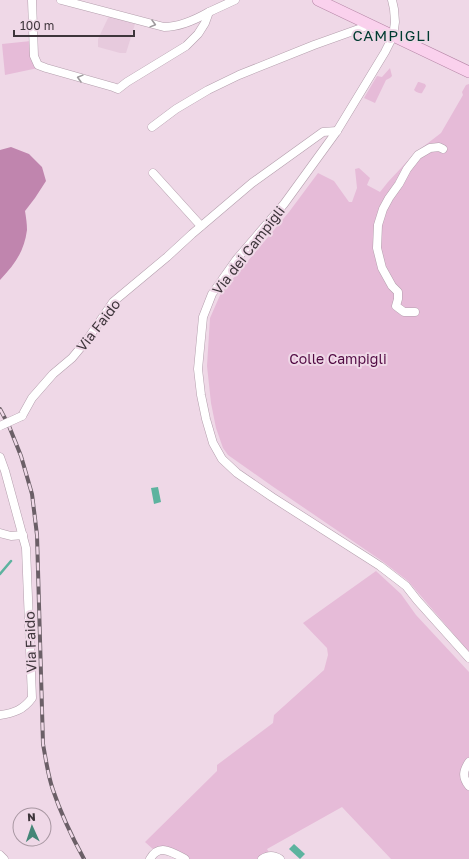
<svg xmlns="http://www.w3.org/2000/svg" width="469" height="859" font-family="'Golos Text',sans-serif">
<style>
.built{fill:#e7cadd}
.green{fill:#e6bbd8}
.forest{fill:#c085ae}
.water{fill:#5db39f}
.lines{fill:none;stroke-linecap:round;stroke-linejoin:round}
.stream{stroke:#5db39f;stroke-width:2.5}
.minor-casing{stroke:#b49fad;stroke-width:9}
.major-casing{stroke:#b687a7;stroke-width:12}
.minor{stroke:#fff;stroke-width:8}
.major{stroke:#fad1ed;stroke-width:11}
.rail-casing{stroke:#6b5f67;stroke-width:4}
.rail{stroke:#efd8e7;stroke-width:2.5;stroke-dasharray:8;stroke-linecap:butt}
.minor-bridge-casing{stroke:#b49fad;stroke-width:9;stroke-linecap:butt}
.minor-bridge{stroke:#fff;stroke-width:8}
.oneway{stroke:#9e9a9d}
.labels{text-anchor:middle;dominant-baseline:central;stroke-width:4;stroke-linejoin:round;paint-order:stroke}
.street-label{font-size:14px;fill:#3e353b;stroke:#efd8e7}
.park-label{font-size:14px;fill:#510a43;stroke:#efd8e7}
.neighbourhood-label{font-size:15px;letter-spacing:1px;fill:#003b31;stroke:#efd8e7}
</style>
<rect width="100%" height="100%" fill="#efd8e7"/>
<polygon class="built" points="109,16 135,24 126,53 120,53 98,47 98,39"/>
<g class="green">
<polygon points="31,41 38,68 5,75 2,44"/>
<polygon points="390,68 392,76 390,78 386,80 375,103 364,98 377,76 382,77"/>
<path d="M 418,82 L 419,82 L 425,84 L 426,86 L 422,93 C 420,94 416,92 414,90 Z"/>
<polygon points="469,84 469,652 408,581 382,561 272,486 228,455 223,448 216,428 211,403 207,366 210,318 221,293 289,212 318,173 334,181 349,202 352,202 357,188 355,169 359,168 370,178 367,185 380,192 388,182 415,153 441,133 463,95 462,92 466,85"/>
<polygon points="376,571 401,594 416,615 469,672 469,758 463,784 469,791 469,859 391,859 342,807 267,849 271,856 262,859 185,859 155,851 145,842 217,771 217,765 273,723 274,715 324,670 328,655 327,648 303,623"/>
</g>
<path class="forest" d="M 11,147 L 29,154 L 42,167 L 46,181 L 35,198 L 25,211 C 26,217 27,224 27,230 C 24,252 15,264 0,280 L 0,150 Z"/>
<g class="water">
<polygon points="158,487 161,502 154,504 151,488"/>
<polygon points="294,844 305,854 300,859 289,849"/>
</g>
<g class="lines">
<polyline class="stream" points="0,574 11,561"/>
<g class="minor-casing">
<g id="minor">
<polyline points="32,0 34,56 38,65 46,68 113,87 118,89 127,82 186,46 198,34 205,23 209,12 235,0"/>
<path d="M 61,0 L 164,27 C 180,27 195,20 209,12"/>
<polyline points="392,0 394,9 395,22 393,36 385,52 337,131 284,204 236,260 212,294 203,317 198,369 201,395 206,419 213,443 222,459 237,473 272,497 380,566 406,586 417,600 469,658"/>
<polyline points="152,127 176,109 208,90 239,75 314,45 370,25"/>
<polyline points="153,173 201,226"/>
<polyline points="415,312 404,312 396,306 398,299 398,292 392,286 382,268 377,248 378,225 383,209 389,198 399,184 407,169 418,155 430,148 439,147 443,149"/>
<polyline points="22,416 32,398 53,374 72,358 87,340 113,302 167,257 192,234 252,183 323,132 337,131"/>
<path d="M 0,457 L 5,471 L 26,548 L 32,698 C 23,710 14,713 0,715"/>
<polyline points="0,533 11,536 23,535"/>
<path d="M 469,762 C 463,771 462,777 469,786"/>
<polyline points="0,855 4,859"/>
<path d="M 150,859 C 159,843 172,852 185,859"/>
<path d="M 262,859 C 268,855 274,855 280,859"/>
</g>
</g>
<g class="major-casing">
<polyline id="major" points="318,0 469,72"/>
</g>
<use href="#minor" class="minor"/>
<use href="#major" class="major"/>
<g class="rail-casing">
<path id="rail" d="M 0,409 L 9,426 L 21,456 L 32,494 L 37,535 L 43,744 C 46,760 48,776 53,790 C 61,814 72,837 84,859"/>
</g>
<use href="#rail" class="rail"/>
<g class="minor-bridge-casing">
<polyline id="minor-bridge" points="0,426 22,416"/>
</g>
<use href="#minor-bridge" class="minor-bridge"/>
</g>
<defs><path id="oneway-chevron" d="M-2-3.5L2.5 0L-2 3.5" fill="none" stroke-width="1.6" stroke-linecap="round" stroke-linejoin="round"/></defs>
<g class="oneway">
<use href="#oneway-chevron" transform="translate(153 24) rotate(15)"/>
<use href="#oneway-chevron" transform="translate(80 78) rotate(-165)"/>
</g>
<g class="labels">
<g class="street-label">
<text transform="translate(248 250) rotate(-52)">Via dei Campigli</text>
<text transform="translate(98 325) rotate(-52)">Via Faido</text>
<text transform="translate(30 642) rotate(-92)">Via Faido</text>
</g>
<g class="park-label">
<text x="338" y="358">Colle Campigli</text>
</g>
<g class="neighbourhood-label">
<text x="392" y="35">CAMPIGLI</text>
</g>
</g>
<g transform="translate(32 827) rotate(357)"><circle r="19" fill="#efd8e7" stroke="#a897a2"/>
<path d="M0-3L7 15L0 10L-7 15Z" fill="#448677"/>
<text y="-6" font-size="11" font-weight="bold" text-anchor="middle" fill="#3e353b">N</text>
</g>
<path d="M14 30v6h120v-6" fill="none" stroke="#3e353b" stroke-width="2"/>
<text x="20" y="30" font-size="12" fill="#3e353b" stroke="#efd8e7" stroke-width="3" paint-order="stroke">100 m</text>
</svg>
